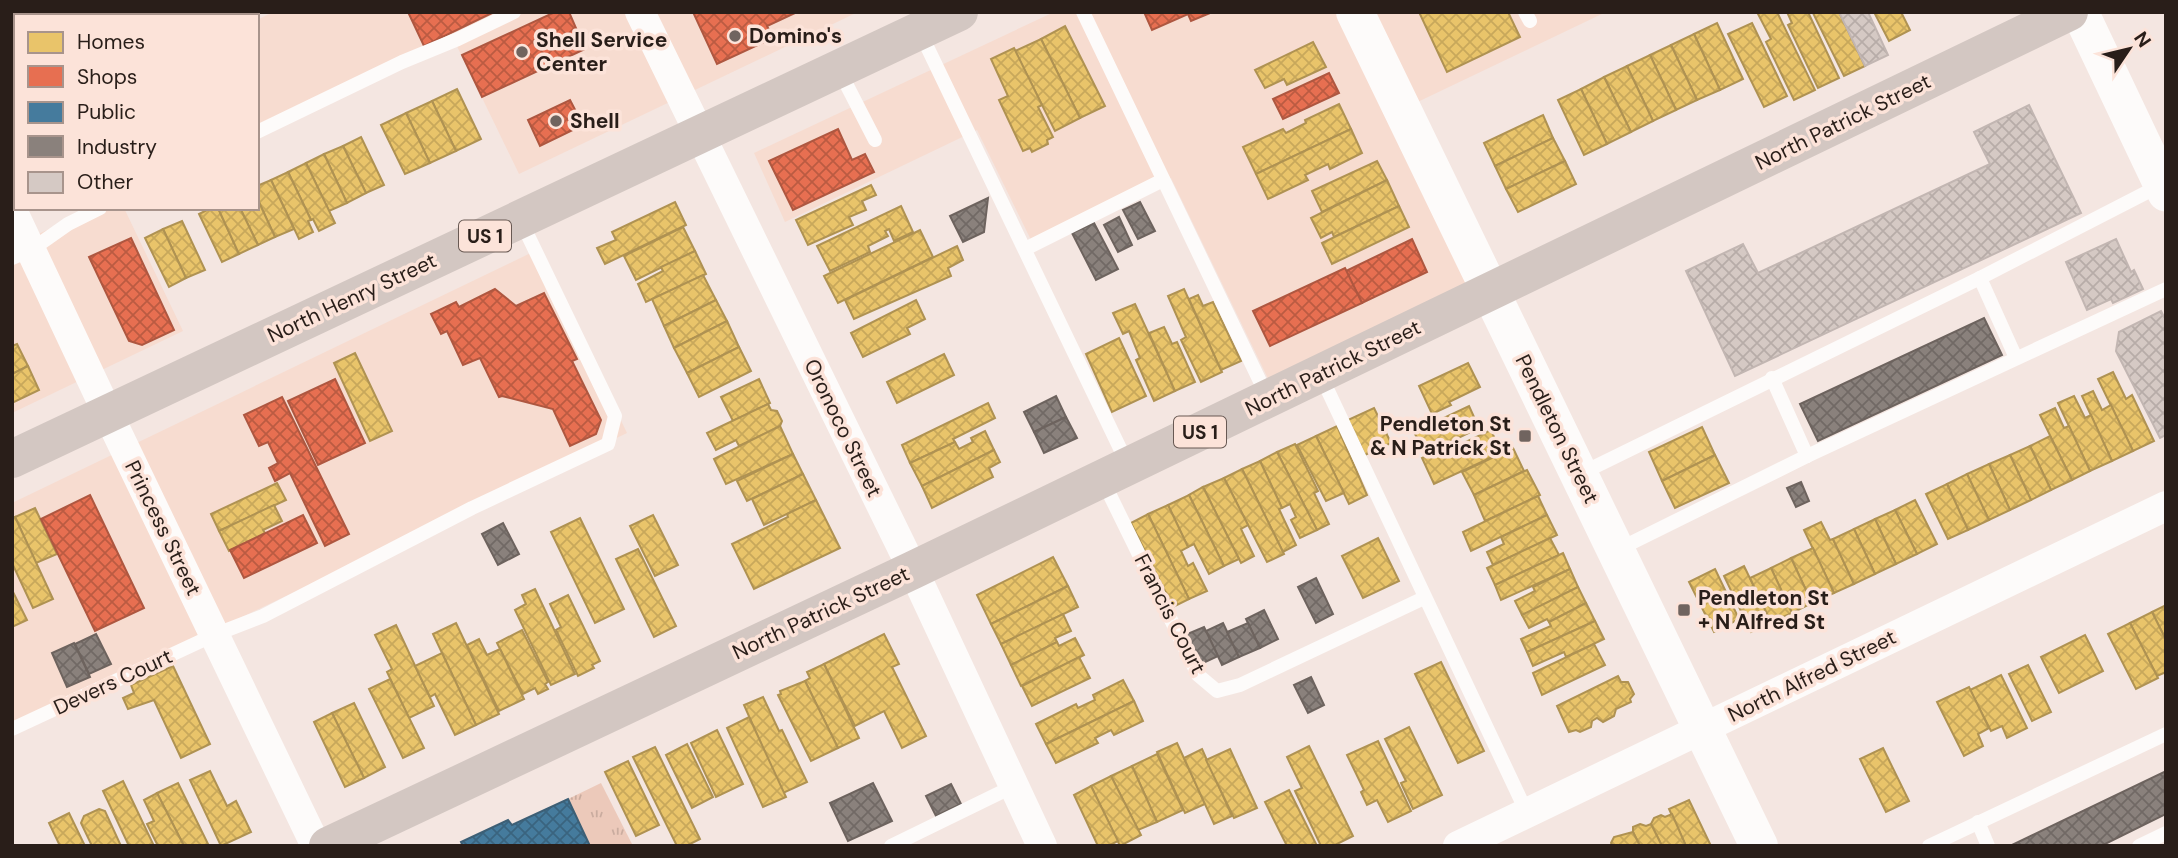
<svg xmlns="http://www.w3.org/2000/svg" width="2178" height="858" font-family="'DM Sans',sans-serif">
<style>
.built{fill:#f7dcd0}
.park{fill:url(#park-tufts)}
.homes{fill:url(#homes-cross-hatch);stroke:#af9252;stroke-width:2}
.shops{fill:url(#shops-cross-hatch);stroke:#ae5740;stroke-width:2}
.public{fill:url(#public-cross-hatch);stroke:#3d5f75;stroke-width:2}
.industry{fill:url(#industry-cross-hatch);stroke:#6d635e;stroke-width:2}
.building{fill:url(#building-cross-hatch);stroke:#c2b6b2;stroke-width:2}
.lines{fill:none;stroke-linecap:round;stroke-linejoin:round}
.service{stroke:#fdfbfa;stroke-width:14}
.minor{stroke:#fdfbfa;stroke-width:30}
.tertiary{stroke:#fdfbfa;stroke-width:37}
.secondary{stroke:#fdfbfa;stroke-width:38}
.trunk{stroke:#d3c7c2;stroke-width:38}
.poi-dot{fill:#70645f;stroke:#fce3d9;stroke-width:2.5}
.labels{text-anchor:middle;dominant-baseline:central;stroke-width:7;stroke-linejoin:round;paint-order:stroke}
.shield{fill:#fce3d9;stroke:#685953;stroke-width:2}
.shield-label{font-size:19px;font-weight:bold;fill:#291e19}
.poi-label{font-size:21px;font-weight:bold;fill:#291e19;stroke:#fce3d9;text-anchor:start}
.street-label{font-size:21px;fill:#291e19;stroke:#fce3d9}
</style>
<defs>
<pattern id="park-tufts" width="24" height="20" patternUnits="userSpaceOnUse" patternTransform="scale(1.75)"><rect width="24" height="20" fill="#ecc9ba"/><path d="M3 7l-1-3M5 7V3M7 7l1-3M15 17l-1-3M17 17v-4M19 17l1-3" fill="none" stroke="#caac9f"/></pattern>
<pattern id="homes-cross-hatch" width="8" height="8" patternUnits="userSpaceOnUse" patternTransform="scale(1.75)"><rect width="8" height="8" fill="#e9c46a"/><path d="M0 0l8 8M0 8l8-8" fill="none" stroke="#c8a85b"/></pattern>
<pattern id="shops-cross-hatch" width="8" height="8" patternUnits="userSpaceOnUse" patternTransform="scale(1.75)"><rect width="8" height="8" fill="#e76f51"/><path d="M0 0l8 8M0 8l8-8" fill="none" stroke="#bb5b42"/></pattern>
<pattern id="public-cross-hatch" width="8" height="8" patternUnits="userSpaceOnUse" patternTransform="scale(1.75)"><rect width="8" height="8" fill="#457b9d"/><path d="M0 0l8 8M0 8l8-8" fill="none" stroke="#3a647f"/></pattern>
<pattern id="industry-cross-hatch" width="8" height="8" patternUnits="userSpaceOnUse" patternTransform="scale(1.75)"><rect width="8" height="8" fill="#8a817c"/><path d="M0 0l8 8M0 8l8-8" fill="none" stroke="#716965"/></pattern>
<pattern id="building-cross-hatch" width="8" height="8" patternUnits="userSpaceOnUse" patternTransform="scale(1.75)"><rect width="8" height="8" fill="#d5c9c4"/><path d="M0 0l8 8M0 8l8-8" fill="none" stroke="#b7aca8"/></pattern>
</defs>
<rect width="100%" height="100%" fill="#f4e6e1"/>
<g class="built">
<polygon points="273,12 858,12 519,174 453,38 257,130 257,20"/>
<polygon points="1054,12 1606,12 1405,108 1495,290 1276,395 1171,178 1033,244 977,130 785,222 754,153"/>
<polygon points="12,207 28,239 93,208 124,208 183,331 12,413"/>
<polygon points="539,249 627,433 12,727 12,503"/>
</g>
<polygon class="park" points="601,783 633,846 590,846 568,799"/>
<g class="homes">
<polygon points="1419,12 1508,12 1520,37 1447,72"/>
<polygon points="1757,12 1777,12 1815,90 1794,100 1766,42 1771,39"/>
<polygon points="1787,12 1808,12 1839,78 1818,88 1788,25 1792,23"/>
<polygon points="1839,12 1865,66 1844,76 1813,13"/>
<polygon points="1874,12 1901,12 1910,30 1889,41"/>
<polygon points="1717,23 1743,79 1720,90 1694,34"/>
<polygon points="1752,23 1787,96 1764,107 1728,34"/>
<polygon points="1065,26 1105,106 1080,118 1041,39"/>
<polygon points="16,28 16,75 12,68 12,30"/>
<polygon points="1694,34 1720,90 1697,100 1671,45"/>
<polygon points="1041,39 1080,118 1055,131 1015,51"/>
<polygon points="1313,42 1326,67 1287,85 1284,79 1265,88 1255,70"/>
<polygon points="1671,45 1697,100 1676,110 1650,55"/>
<polygon points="1014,48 1042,105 1038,107 1053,137 1047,140 1048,144 1032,152 1030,148 1023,151 999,100 1008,96 991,59"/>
<polygon points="1650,55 1676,110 1653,121 1627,66"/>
<polygon points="1627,66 1653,121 1631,132 1604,77"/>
<polygon points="1604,77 1631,132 1607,144 1581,89"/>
<polygon points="457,89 481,139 456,151 432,101"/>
<polygon points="1581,89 1607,144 1584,155 1558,100"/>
<polygon points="432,101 456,151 430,163 406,113"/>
<polygon points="1339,104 1351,129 1256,174 1243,147 1283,129 1286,133 1306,123 1305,120"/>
<polygon points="406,113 430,163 405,174 381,125"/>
<polygon points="1543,115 1553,138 1495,166 1484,143"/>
<polygon points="1351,129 1362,153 1330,169 1328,164 1305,175 1308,180 1268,199 1256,174"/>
<polygon points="361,137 384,185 366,193 343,146"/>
<polygon points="1553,138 1565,161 1506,189 1495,166"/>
<polygon points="343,146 366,193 347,203 324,154"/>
<polygon points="324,154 347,203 329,211 306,163"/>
<polygon points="1377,161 1387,180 1322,212 1312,191"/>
<polygon points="1565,161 1576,184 1518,212 1506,189"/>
<polygon points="306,163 335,223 319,231 313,219 311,220 288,172"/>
<polygon points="288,172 311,220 308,221 313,232 299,239 271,180"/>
<polygon points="271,180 294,229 275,237 257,198 257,186"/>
<polygon points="1387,180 1399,206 1334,237 1332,232 1321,238 1311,218"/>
<polygon points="871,185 876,195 862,201 866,210 849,217 853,225 808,245 796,220"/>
<polygon points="257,198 275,237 258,245 240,208 257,208"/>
<polygon points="675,202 686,225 605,264 597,248 616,240 612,232"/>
<polygon points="901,206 913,232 894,241 889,229 885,231 888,236 868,246 870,252 830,271 817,246"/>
<polygon points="1399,206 1409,227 1332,264 1322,243"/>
<polygon points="211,208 218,208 239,254 222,262 199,214"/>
<polygon points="218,208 240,208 258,245 239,254"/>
<polygon points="182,221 205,270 186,278 163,229"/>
<polygon points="683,227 695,251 636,280 624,256"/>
<polygon points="163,229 186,278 169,287 145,238"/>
<polygon points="920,230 933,257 838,303 824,276"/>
<polygon points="957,246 963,260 948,268 951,276 854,319 845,300"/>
<polygon points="695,251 706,274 646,302 638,284 663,271 661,267"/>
<polygon points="703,275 716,300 664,326 652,299"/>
<polygon points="1184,289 1222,372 1201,382 1181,340 1186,337 1168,296"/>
<polygon points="1198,295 1203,306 1213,302 1241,361 1221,370 1189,299"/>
<polygon points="716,300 727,321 674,348 664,326"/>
<polygon points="916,300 925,319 907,328 910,334 863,357 851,333"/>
<polygon points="1135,304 1175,391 1154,401 1136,360 1140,358 1129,331 1123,334 1113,313"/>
<polygon points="727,321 739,347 687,373 674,348"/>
<polygon points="1164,327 1172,344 1177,342 1195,382 1175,391 1149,333"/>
<polygon points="1119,338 1146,396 1112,412 1086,354"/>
<polygon points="17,344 28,366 12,374 12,346"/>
<polygon points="739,347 751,371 699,397 687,373"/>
<polygon points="355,353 392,431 370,441 334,363"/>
<polygon points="944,354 954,375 897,403 887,382"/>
<polygon points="1468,363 1480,387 1449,402 1451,405 1432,414 1419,386"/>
<polygon points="28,366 39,390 12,403 12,374"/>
<polygon points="2113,372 2126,399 2132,395 2154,441 2133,451 2098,379"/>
<polygon points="759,379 770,403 733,421 721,397"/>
<polygon points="2093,391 2102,410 2111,405 2133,451 2112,461 2082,396"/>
<polygon points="2074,396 2085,418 2091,415 2112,461 2090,471 2058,403"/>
<polygon points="988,403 995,418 953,439 955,442 910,463 902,445"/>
<polygon points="768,404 771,410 777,411 782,421 780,426 739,446 736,440 716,450 707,433"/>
<polygon points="1469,406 1479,428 1425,454 1414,432"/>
<polygon points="1374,408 1391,443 1365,455 1348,420"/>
<polygon points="2055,408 2064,428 2069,426 2090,471 2072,480 2040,415"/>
<polygon points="780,426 793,454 726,484 714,459"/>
<polygon points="1337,426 1367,495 1349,504 1316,436"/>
<polygon points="1702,427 1715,455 1662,481 1649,452"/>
<polygon points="1491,430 1501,453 1434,484 1422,458 1451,445 1453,448"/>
<polygon points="985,431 994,450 922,486 910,463 955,442 959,449 973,442 971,438"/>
<polygon points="1316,436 1344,493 1326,501 1297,445"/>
<polygon points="2050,436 2072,480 2051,490 2030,446"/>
<polygon points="1295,444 1318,491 1314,493 1329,524 1317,530 1277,452"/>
<polygon points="2030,446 2051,490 2031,500 2010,455"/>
<polygon points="1513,448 1524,471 1474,495 1462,472"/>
<polygon points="994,450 1000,462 989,468 993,477 932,508 922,486"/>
<polygon points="1277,452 1317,530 1300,538 1291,520 1296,517 1290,504 1282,508 1260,461"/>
<polygon points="793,454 803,474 747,501 737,481"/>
<polygon points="1715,455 1729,483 1675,508 1662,481"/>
<polygon points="2010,455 2031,500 2010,510 1989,464"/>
<polygon points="1260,461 1282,508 1279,509 1296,545 1283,552 1242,469"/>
<polygon points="1989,464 2010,510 1989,520 1967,474"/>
<polygon points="1242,469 1284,554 1267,562 1224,478"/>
<polygon points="1527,470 1540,495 1485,521 1474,495"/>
<polygon points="803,474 816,500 764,525 752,499"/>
<polygon points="1967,474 1989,520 1968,530 1947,484"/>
<polygon points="1224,478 1248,525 1241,529 1254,556 1241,563 1203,487"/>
<polygon points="277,483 286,500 219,531 211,514"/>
<polygon points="1947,484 1968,530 1948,539 1926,494"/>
<polygon points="1203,487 1239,559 1224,566 1189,495"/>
<polygon points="1189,495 1224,566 1209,574 1194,544 1188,547 1168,505"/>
<polygon points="1538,496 1547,515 1471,551 1463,532"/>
<polygon points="816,500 840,548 754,589 732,544 788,517 787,514"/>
<polygon points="1915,500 1937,544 1917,554 1895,510"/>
<polygon points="274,505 282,521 263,530 265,533 229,551 219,531"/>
<polygon points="1168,505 1188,547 1181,551 1188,566 1193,563 1207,591 1189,599 1148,514"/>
<polygon points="35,508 57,554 36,563 15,517"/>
<polygon points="1895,510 1917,554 1896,564 1875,519"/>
<polygon points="1148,514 1189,599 1173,607 1131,523"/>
<polygon points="653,515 678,565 655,576 630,526"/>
<polygon points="1547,515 1557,535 1493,565 1487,552 1504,544 1501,537"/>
<polygon points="15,517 53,599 33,608 12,563 12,519"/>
<polygon points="580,518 624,609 595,623 551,532"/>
<polygon points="1875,519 1896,564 1875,574 1854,529"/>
<polygon points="1821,522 1830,540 1833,539 1854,584 1834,593 1804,530"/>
<polygon points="1854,529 1875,574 1854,584 1833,539"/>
<polygon points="1378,538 1399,581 1363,598 1342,556"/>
<polygon points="1550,538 1559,555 1495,585 1487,568"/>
<polygon points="1813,548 1834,593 1812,603 1791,558"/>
<polygon points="638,549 676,626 654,637 616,559"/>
<polygon points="1563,553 1570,569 1501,600 1495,585"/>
<polygon points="1053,557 1068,586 991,624 977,595"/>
<polygon points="1791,558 1812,603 1792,613 1771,568"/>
<polygon points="1744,566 1771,622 1751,632 1724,576"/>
<polygon points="1771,568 1792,613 1771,622 1750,578"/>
<polygon points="1570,569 1578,587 1522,615 1515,601 1535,591 1533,587"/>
<polygon points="1715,569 1739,619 1714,632 1689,582"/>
<polygon points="1068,586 1078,607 1001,644 991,624"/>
<polygon points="1578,587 1586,603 1549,622 1547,619 1529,628 1522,615"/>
<polygon points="535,589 575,674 551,685 515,610 526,604 522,595"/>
<polygon points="12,590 27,620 12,627"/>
<polygon points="568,595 600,661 592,665 594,668 578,676 556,630 561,627 550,604"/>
<polygon points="1586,603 1595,621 1527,652 1521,639 1551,626 1549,622"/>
<polygon points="2166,605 2166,640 2152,612"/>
<polygon points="2152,612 2166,640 2166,672 2157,676 2130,623"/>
<polygon points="1063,614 1071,631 1055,638 1057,642 1011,665 1001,644"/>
<polygon points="1595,621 1604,639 1566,657 1564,652 1533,666 1527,652"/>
<polygon points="456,623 499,714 476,725 433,634"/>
<polygon points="2130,623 2158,678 2136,689 2108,634"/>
<polygon points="396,625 434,706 409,718 387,672 392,669 375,635"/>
<polygon points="522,630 548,682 545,684 548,689 538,694 535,688 523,694 497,643"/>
<polygon points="884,634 899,664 892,667 926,736 902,748 884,711 855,726 824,664"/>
<polygon points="2085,635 2103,671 2059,693 2041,657"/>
<polygon points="1075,638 1084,655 1021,686 1011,665 1057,642 1059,646"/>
<polygon points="479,639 487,655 500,649 524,699 499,711 467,645"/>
<polygon points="1594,644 1605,665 1542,695 1533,673"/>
<polygon points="442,653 476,725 455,735 435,694 430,697 415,666"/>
<polygon points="1079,657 1090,678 1032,706 1022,686"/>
<polygon points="1441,662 1484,751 1458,763 1415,674"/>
<polygon points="824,664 859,738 838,748 805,681 810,678 807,672"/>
<polygon points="2028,665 2051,712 2032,721 2009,674"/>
<polygon points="173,666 210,744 181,758 154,700 128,709 123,698 134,693 131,685"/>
<polygon points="2001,675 2027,728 2007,738 2002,726 1991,731 1970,690"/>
<polygon points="1618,676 1621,682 1628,682 1634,694 1630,699 1631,702 1616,709 1614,716 1603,722 1597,718 1592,721 1591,727 1580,732 1576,730 1569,732 1557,706"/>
<polygon points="390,679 424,748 403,758 369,689"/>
<polygon points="1123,680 1134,701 1046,744 1036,724 1076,704 1078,708 1095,700 1093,695"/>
<polygon points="805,681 838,748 811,761 778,695 781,694 780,691"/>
<polygon points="1969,687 1989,728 1978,734 1983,746 1964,756 1937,702"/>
<polygon points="763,697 779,731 782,730 807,782 783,793 744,705"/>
<polygon points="1134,701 1143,721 1114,735 1111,730 1095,738 1098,743 1056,763 1046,744"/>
<polygon points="354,703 385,767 364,778 332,713"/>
<polygon points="332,713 364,778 345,787 314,722"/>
<polygon points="749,717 786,797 763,807 727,728"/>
<polygon points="1409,727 1442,795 1413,809 1401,783 1406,781 1385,739"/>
<polygon points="717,730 743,784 716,797 691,743"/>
<polygon points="1378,741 1411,811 1388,822 1377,800 1367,805 1361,792 1364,790 1347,755"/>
<polygon points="1177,743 1205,804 1185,813 1157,752"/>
<polygon points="687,744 713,797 692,808 666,755"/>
<polygon points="1309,746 1353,836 1333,846 1321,846 1295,791 1302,788 1287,757"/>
<polygon points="655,747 700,839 686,846 677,846 633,757"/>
<polygon points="1883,748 1909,801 1886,812 1860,759"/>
<polygon points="1202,749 1232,816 1214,824 1184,758"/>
<polygon points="1230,749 1257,808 1234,818 1206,760"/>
<polygon points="1157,754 1183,810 1157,822 1132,766"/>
<polygon points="628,761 659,825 636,836 605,772"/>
<polygon points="1132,766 1157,822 1138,830 1111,776"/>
<polygon points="210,771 227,806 236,801 251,832 221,846 190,780"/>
<polygon points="1111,776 1141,835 1120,846 1091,786"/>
<polygon points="123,781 154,846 129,846 103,791"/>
<polygon points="178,783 209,846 184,846 157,793"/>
<polygon points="1091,786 1118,841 1108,846 1098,846 1074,795"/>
<polygon points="1289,790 1317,846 1287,846 1265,802"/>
<polygon points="157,793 184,846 158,846 147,824 154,821 144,800"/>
<polygon points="1689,800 1711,846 1686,846 1669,809"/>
<polygon points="99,809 105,811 121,846 92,846 81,823 84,816"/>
<polygon points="69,813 85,846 60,846 49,823"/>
<polygon points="1672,814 1686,846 1662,846 1651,824 1654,818 1661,815 1665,817"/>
<polygon points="1640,824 1646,826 1651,824 1662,846 1640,846 1633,832 1633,827"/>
<polygon points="1633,832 1640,846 1613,846 1611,843 1614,837"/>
</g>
<g class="shops">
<polygon points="408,12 494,12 424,46"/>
<polygon points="555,12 569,12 585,49 482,97 462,55"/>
<polygon points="693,12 797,12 767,26 773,38 717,64"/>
<polygon points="1144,12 1210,12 1210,13 1191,21 1188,14 1152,30"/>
<polygon points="1329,73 1339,93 1283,119 1273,99"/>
<polygon points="570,100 583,125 540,146 528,120"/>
<polygon points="838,129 852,160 865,154 874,172 793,210 769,161"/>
<polygon points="131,238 174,330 142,345 129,341 89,257"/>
<polygon points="1412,239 1427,272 1362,303 1346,271"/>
<polygon points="1345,268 1362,303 1270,346 1253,311"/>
<polygon points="495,289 516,306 544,293 577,359 572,361 601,420 596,434 570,446 553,409 502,396 499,397 480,358 463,365 447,331 441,334 431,314 456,302 459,307"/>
<polygon points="335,379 365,443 318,465 288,401"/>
<polygon points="282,397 349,534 325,546 290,473 275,481 269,468 278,463 268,442 259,446 244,415"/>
<polygon points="90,495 144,608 95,631 41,519"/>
<polygon points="303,515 317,543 244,578 230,550"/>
</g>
<polygon class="public" points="568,799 590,846 463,846 461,842 508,820 512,825"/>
<g class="industry">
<polygon points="988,198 984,232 963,242 950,216"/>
<polygon points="1140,202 1155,231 1138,239 1123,210"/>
<polygon points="1119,217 1132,245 1118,252 1104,225"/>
<polygon points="1094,223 1118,269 1096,280 1072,233"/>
<polygon points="1984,318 2002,355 1818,441 1800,404"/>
<polygon points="1056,396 1066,417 1034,432 1024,412"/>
<polygon points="1066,417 1077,438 1044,453 1034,432"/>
<polygon points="1801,482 1809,501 1796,507 1787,488"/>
<polygon points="503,523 519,554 498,565 482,534"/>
<polygon points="1316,578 1333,614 1316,623 1298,587"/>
<polygon points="1264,610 1278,639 1260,648 1246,619"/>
<polygon points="1223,623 1239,657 1222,665 1206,631"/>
<polygon points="1248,623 1260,648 1239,657 1227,632"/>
<polygon points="1204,627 1218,656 1199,665 1185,635"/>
<polygon points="96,634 111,664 89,674 75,644"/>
<polygon points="74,643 90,677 67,687 52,653"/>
<polygon points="1311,677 1324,705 1308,713 1294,685"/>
<polygon points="2166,771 2166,814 2101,846 2010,846"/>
<polygon points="873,783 892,821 848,841 830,803"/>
<polygon points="951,784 961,804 936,816 926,796"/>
</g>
<g class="building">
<polygon points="98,12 149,12 142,16 100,16"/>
<polygon points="1839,12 1868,12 1888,55 1865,66"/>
<polygon points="2029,105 2081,213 1735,376 1686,271 1743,244 1758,273 1990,164 1974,132"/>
<polygon points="2116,239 2131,272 2134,270 2143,289 2113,303 2111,299 2087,310 2066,262"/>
<polygon points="2161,311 2164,317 2166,316 2166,435 2160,438 2116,351 2119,332"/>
</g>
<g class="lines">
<g class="service">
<polyline points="1083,12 1268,398"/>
<polyline points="1525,12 1530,21"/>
<polyline points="920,32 1128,465"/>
<polyline points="839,70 875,140"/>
<polyline points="257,132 402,62 458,39 514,12"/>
<polyline points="1025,249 1163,180"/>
<polyline points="12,258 31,250 68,224 100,208"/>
<polyline points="1980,278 2016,358"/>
<polyline points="1321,376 1527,813"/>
<polyline points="1772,378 1807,456"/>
<polyline points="1580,474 1980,278 2161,185"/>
<polyline points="1102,479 1198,675 1217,691 1240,685 1424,598"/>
<polyline points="1617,550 1807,456 2166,289"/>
<polyline points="12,729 214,635 263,616 472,508 608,444 615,416 520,219"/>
<polyline points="1978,822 1988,846"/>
<polyline points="891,846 1014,786"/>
<polyline points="1929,846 2166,734"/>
<polyline points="2139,846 2166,833"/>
</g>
<g class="minor">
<polyline points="640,12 913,570 1042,846"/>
<polyline points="12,210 108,414 316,846"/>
<polyline points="1458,846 2166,506"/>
</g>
<polyline class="tertiary" points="2080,12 2166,193"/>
<polyline class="secondary" points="1355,12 1759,846"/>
<g class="trunk">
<polyline points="12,459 959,12"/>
<polyline points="328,846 913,570 2069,12"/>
</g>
</g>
<g class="poi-dot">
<circle cx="735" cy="36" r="7"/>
<circle cx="522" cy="52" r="7"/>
<circle cx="556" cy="121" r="7"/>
<rect x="1518" y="429" width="14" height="14" rx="3.5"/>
<rect x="1677" y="603" width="14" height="14" rx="3.5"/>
</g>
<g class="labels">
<g class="shield">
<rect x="459" y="220.5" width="52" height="31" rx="5"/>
<rect x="1174" y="416.5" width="52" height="31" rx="5"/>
</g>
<g class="shield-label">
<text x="485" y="236">US 1</text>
<text x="1200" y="432">US 1</text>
</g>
<g class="poi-label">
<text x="749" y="36">Domino's</text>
<text x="536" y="40">Shell Service<tspan x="536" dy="24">Center</tspan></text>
<text x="570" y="121">Shell</text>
<text x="1511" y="424" text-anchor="end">Pendleton St<tspan x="1511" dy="24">&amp; N Patrick St</tspan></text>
<text x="1698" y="598">Pendleton St<tspan x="1698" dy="24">+ N Alfred St</tspan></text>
</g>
<g class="street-label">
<text transform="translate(1843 122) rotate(-26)">North Patrick Street</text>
<text transform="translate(352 298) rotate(-25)">North Henry Street</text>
<text transform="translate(1333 368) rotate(-26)">North Patrick Street</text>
<text transform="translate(843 428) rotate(64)">Oronoco Street</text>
<text transform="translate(1557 429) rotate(64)">Pendleton Street</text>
<text transform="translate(163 528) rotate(64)">Princess Street</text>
<text transform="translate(821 613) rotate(-25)">North Patrick Street</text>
<text transform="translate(1170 614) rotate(63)">Francis Court</text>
<text transform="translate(1812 676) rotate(-26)">North Alfred Street</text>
<text transform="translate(113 682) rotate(-25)">Devers Court</text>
</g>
</g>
<rect width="2178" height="858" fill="none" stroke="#291e19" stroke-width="28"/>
<rect x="14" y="14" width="245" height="196" fill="#fce3d9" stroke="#a8948c" stroke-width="2"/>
<rect x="28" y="32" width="35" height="21" fill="#e9c46a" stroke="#a8948c" stroke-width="2"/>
<text x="77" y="49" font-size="21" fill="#291e19">Homes</text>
<rect x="28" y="66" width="35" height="21" fill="#e76f51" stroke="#a8948c" stroke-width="2"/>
<text x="77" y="84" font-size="21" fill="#291e19">Shops</text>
<rect x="28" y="102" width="35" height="21" fill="#457b9d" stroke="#a8948c" stroke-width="2"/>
<text x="77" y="119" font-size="21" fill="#291e19">Public</text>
<rect x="28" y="136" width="35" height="21" fill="#8a817c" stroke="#a8948c" stroke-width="2"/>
<text x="77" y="154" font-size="21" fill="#291e19">Industry</text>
<rect x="28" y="172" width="35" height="21" fill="#d5c9c4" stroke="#a8948c" stroke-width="2"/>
<text x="77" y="189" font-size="21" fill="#291e19">Other</text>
<g transform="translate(2129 49) rotate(55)" stroke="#fce3d9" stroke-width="5" paint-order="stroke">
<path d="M0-5L12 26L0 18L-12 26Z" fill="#291e19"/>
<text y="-10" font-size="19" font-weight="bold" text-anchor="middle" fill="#291e19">N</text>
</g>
</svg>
